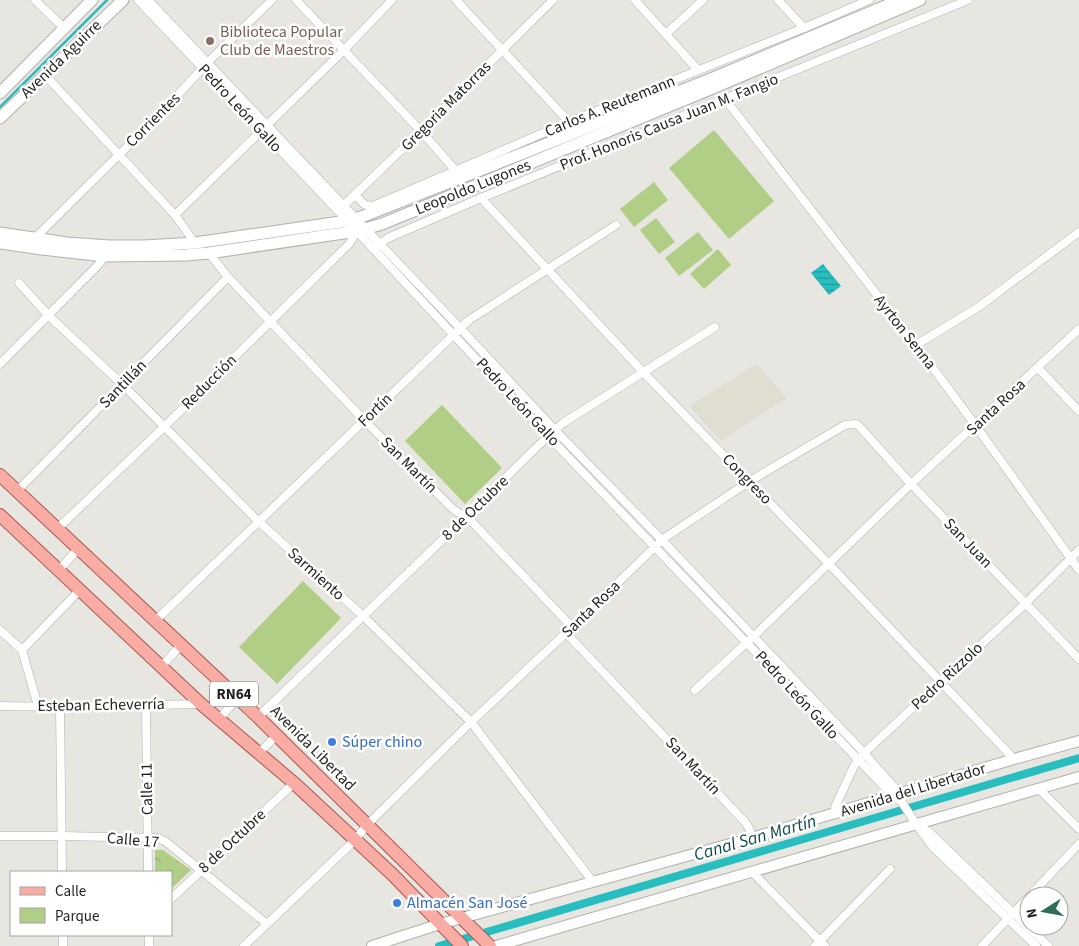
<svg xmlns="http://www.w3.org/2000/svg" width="1079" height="946" font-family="'Source Sans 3',sans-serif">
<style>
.built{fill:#e0ded1}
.green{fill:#b0ce85}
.park{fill:url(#park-crowns)}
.water{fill:url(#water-rules)}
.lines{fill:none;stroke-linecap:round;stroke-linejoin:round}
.stream{stroke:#28bec0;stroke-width:2.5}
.canal{stroke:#28bec0;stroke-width:8}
.minor-casing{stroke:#b1b0ab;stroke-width:9}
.tertiary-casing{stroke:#b1b0ab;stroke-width:12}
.secondary-casing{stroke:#b1b0ab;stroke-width:13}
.primary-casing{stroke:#aa564c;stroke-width:14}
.minor{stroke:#fff;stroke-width:8}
.tertiary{stroke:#fff;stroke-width:10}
.secondary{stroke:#fff;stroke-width:11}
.primary{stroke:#f9aca3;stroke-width:12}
.education-dot{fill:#8d6e63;stroke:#fff;stroke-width:2}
.shop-dot{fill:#3f7fe0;stroke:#fff;stroke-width:2}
.labels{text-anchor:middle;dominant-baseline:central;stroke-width:5;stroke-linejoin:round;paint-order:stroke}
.shield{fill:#fff;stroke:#626261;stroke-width:1}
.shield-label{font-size:15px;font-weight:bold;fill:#1f1f1d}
.education-label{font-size:16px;fill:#785e54;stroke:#fff;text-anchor:start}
.street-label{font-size:16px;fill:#1f1f1d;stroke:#fff}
.shop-label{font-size:16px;fill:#366cbe;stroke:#fff;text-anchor:start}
.water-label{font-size:18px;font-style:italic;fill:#0f4c4d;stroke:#fff}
</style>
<defs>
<pattern id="park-crowns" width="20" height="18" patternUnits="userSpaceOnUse" patternTransform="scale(1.25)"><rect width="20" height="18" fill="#b0ce85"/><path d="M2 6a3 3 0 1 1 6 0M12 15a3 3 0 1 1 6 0" fill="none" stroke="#97b072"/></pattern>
<pattern id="water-rules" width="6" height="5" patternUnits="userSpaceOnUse" patternTransform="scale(1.25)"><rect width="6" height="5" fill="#28bec0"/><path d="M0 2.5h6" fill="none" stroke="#229a9b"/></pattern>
</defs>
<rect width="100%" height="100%" fill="#e7e6e1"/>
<polygon class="built" points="757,364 787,398 721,441 689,406"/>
<g class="green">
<polygon points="714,130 774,201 729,239 669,168"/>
<polygon points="654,182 668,200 634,227 620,209"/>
<polygon points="656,218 675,242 659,254 640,230"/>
<polygon points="698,232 713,250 679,276 665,258"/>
<polygon points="718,249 731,265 704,289 690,274"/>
<polygon points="442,405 502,468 465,504 405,441"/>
<polygon points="303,581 341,618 277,684 239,647"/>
</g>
<polygon class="park" points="155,850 163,850 191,870 171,889 171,872 155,872"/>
<polygon class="water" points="823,264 841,286 829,295 811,273"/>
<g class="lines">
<polyline class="stream" points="0,107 107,0"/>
<polyline class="canal" points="439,946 1079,758"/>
<g class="minor-casing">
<g id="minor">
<polyline points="35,0 64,28"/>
<polyline points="138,0 338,211 548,436 747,643 893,796 901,801 900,794 864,753 662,540 555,430 460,328 148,0"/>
<polyline points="296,0 421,131 456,171"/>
<polyline points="456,0 569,122"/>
<polyline points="635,0 698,70"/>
<polyline points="778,0 804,28"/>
<polyline points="666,34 703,0"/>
<polyline points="45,75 175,215 195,243"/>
<polyline points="725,99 916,345 976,426 1079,570"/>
<polyline points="355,195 365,205 373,206 569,122 804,28 869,0"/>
<polyline points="481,198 644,373 829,564 1014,759"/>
<polyline points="341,208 421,131 553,0"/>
<polyline points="175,215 344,50 392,0"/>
<polyline points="34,239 165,109 208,62 272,0"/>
<polyline points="377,246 388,238 481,198 968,0"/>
<polyline points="209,253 228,277 364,420 453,509 472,522 572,627"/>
<polyline points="19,283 49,316 122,384 258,521 362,615 471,722 593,882"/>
<polyline points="916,345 980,306 1079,232"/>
<polyline points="0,364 100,263 104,256"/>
<polyline points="1038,368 1079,411"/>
<polyline points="17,491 228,277"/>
<polyline points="57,529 164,427 349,244 357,231"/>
<polyline points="59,570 78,549"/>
<polyline points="155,621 469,320 616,225"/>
<polyline points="0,630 22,650 38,706"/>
<polyline points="566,633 745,822 749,828 752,838"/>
<polyline points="22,650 80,590"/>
<polyline points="161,667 181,645"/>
<polyline points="695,690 754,636 911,484 1079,329"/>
<polyline points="146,705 148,872"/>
<polyline points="0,706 60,707 201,704"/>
<polyline points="60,707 62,872"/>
<path d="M 258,717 C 327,650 396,585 465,518 C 498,487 528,453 563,423 L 715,327"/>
<polyline points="219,719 238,698"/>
<polyline points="259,753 277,735"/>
<polyline points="1039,789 1079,829"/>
<polyline points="901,801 916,824"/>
<polyline points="836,814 835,807 854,766 864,753 1026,603 1079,550"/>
<polyline points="0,836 62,836 157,838 165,841 267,924"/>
<polyline points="752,872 825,946"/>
<polyline points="171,899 294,783"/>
<polyline points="63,935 63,946"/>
<polyline points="149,935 149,946"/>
<polyline points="244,946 355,840 367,825 471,722 566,633 663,539 750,481 845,425 856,424 859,426 911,484 1079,659"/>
<polyline points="815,946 890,869"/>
<polyline points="982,946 1079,844"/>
<polyline points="1036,946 933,847 916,824 929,832 1048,946"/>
</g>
</g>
<g class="tertiary-casing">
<g id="tertiary">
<polyline points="372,946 440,924 462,918 752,838 1014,759 1079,741"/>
<polyline points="496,946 1079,777"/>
</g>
</g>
<g class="secondary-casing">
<g id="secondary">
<polyline points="0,93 92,0"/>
<polyline points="0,118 123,0"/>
<polyline points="0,233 67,243 109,246 144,246 195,243 347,221 364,216 708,80 900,0"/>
<polyline points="0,243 42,249 104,256 186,255 209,253 357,231 382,224 713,88 920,0"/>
</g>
</g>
<g class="primary-casing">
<g id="primary">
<polyline points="0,475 258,717 490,946"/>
<polyline points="0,515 201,704 294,783 392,874 462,946"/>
</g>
</g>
<use href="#minor" class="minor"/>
<use href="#tertiary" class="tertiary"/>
<use href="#secondary" class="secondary"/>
<use href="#primary" class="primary"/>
</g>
<circle class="education-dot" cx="210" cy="41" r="5"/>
<g class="shop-dot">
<circle cx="332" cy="742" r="5"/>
<circle cx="397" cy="903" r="5"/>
</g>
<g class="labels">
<rect class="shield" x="210" y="681.5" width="48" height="25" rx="4"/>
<g class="shield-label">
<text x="234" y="694">RN64</text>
</g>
<g class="education-label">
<text x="220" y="32">Biblioteca Popular<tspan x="220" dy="18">Club de Maestros</tspan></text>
</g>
<g class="street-label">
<text transform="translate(61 59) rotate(-44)">Avenida Aguirre</text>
<text transform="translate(446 106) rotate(-45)">Gregoria Matorras</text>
<text transform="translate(610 106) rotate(-22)">Carlos A. Reutemann</text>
<text transform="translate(240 108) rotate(47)">Pedro León Gallo</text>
<text transform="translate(153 120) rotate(-45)">Corrientes</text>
<text transform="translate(669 122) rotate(-22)">Prof. Honoris Causa Juan M. Fangio</text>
<text transform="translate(473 187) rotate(-22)">Leopoldo Lugones</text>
<text transform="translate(905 332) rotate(52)">Ayrton Senna</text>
<text transform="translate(209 382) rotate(-45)">Reducción</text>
<text transform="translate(123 384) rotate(-46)">Santillán</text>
<text transform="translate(518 402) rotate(47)">Pedro León Gallo</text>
<text transform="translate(996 407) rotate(-43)">Santa Rosa</text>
<text transform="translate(375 410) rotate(-44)">Fortín</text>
<text transform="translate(409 465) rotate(45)">San Martín</text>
<text transform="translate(747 479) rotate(46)">Congreso</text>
<text transform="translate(475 508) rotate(-44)">8 de Octubre</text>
<text transform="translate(968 543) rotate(46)">San Juan</text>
<text transform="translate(316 574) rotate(42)">Sarmiento</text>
<text transform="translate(591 609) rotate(-44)">Santa Rosa</text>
<text transform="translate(947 676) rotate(-43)">Pedro Rizzolo</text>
<text transform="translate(797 695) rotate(47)">Pedro León Gallo</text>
<text transform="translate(101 705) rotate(-1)">Esteban Echeverría</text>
<text transform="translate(313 748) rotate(45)">Avenida Libertad</text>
<text transform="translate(693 766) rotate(47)">San Martín</text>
<text transform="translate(147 789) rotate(-91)">Calle 11</text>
<text transform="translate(913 790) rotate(-17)">Avenida del Libertador</text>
<text transform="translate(133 840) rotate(5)">Calle 17</text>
<text transform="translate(232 841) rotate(-43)">8 de Octubre</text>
</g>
<g class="shop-label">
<text x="342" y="742">Súper chino</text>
<text x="407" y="903">Almacén San José</text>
</g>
<g class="water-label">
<text transform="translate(755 838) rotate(-16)">Canal San Martín</text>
</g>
</g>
<rect x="10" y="871" width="162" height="65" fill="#ffffff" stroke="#a5a5a5"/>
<rect x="20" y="887" width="25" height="8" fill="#f9aca3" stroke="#a5a5a5"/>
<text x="55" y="896" font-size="15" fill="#1f1f1d">Calle</text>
<rect x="20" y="908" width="25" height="15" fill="#b0ce85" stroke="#a5a5a5"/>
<text x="55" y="921" font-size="15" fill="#1f1f1d">Parque</text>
<g transform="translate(1044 911) rotate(259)"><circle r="24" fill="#ffffff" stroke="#a5a5a5"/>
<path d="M0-4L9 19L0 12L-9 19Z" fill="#2f6d5a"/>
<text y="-8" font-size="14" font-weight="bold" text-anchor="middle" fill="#1f1f1d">N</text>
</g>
</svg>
